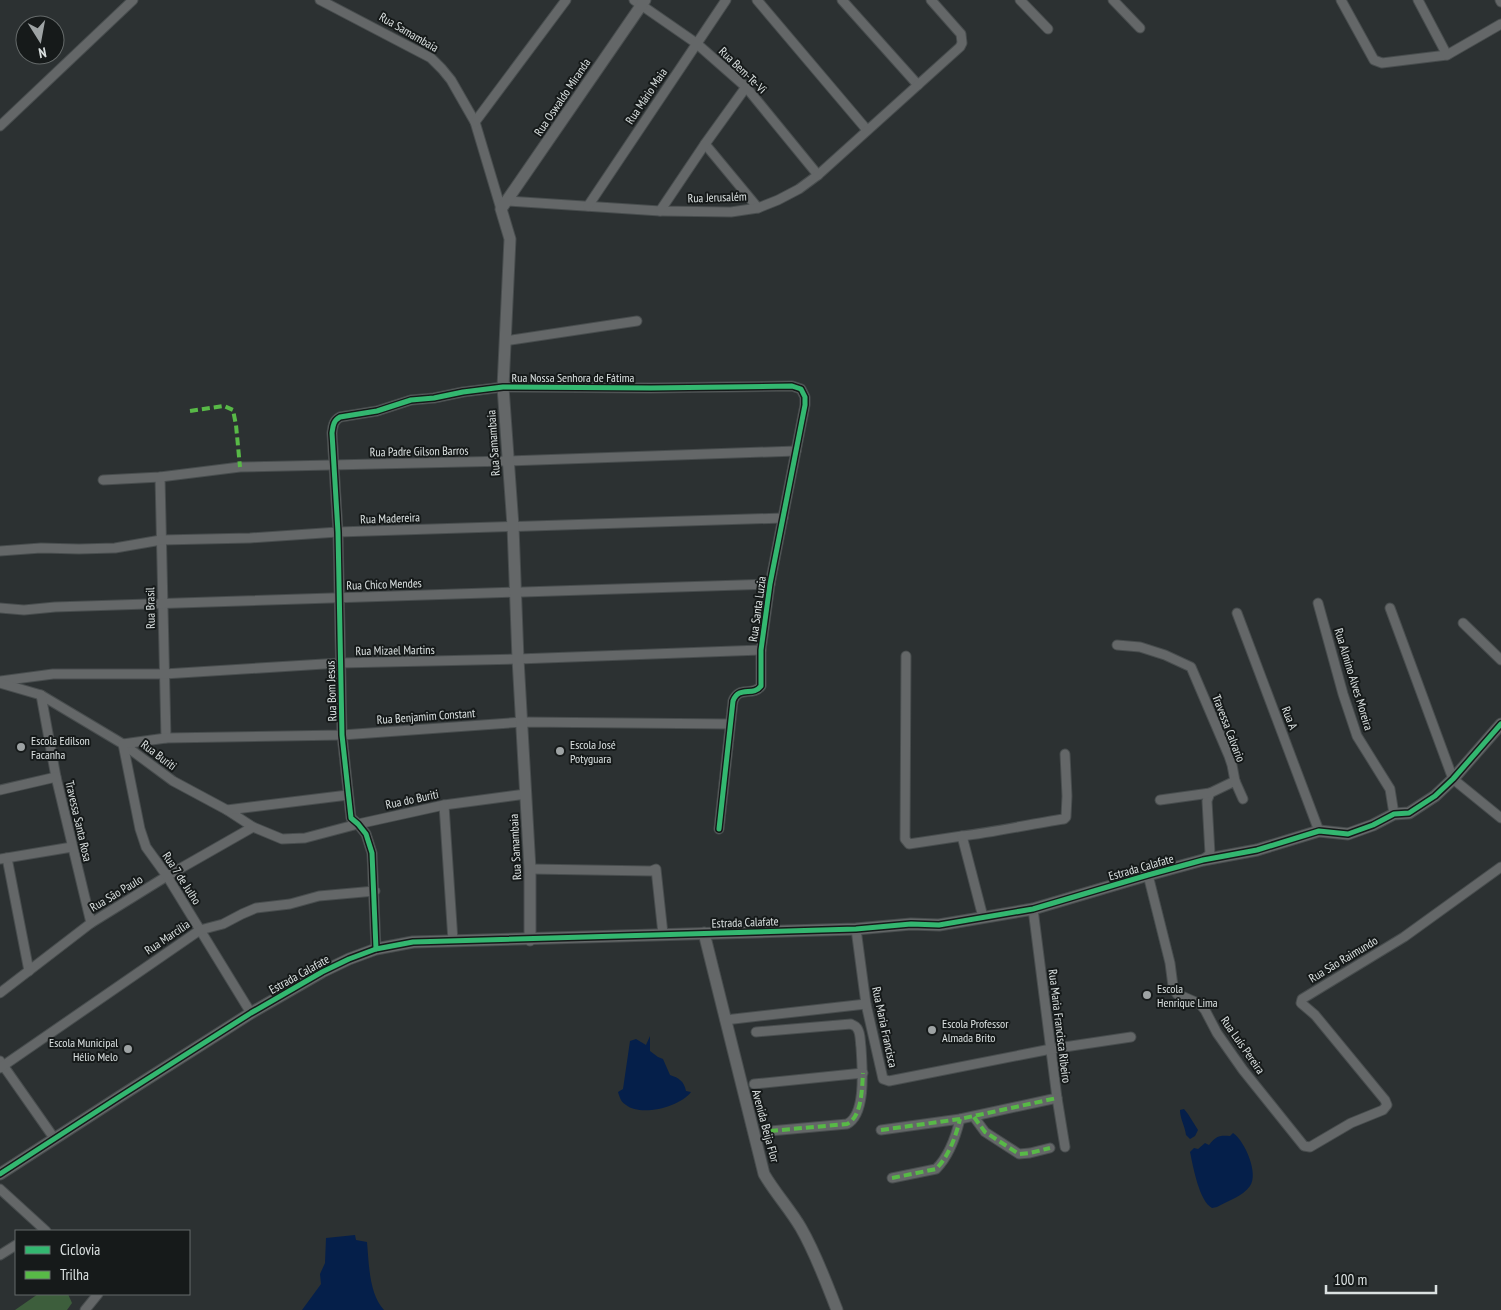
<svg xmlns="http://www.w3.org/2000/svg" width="1501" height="1310" font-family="'PT Sans Narrow',sans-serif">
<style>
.green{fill:#3d5e3c}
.water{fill:#051f4a}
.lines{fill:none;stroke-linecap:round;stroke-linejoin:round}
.minor-casing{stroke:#484d4e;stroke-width:11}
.tertiary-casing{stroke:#484d4e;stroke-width:13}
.minor{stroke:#646768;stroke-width:9}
.tertiary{stroke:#646768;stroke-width:11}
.quiet{stroke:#58b947;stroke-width:4;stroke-dasharray:8 4;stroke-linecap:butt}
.cycleway-casing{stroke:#161a1a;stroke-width:8}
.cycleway{stroke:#33b770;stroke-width:5}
.poi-dot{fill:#9ea3a4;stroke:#161a1a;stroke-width:2}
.labels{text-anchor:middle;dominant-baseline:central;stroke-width:4;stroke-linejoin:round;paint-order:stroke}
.street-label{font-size:12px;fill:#dbe1e1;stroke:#161a1a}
.poi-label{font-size:12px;fill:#dbe1e1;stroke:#161a1a;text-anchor:start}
</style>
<rect width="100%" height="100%" fill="#2c3132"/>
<polygon class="green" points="38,1294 68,1294 72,1303 67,1310 15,1310"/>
<g class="water">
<path d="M 650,1036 L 650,1051 L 658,1057 L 663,1059 L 670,1075 C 679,1078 684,1081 686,1091 L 691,1092 C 680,1107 641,1117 626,1105 C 621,1102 620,1098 618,1092 L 623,1089 L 630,1041 L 636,1039 L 646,1045 Z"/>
<path d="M 1184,1109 L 1188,1114 L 1198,1130 L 1195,1136 L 1190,1139 L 1186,1135 C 1185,1126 1180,1119 1180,1110 Z"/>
<path d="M 1233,1133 C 1245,1141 1259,1174 1250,1186 C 1243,1196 1228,1201 1217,1207 L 1212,1208 C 1199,1201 1193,1166 1190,1152 L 1194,1148 L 1198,1149 L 1205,1143 L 1209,1145 C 1216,1136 1219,1135 1230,1136 Z"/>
<path d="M 355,1235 L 356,1240 L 367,1242 C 369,1264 369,1294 384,1310 L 302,1310 L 321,1284 L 320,1274 L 325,1263 L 326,1238 Z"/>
</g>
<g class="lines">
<g class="minor-casing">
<g id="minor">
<polyline points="320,0 431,58 442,69 451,80 475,122 501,209"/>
<polyline points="634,0 696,43 746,87 818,175"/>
<polyline points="757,0 867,130"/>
<polyline points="842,0 918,85"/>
<polyline points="1020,0 1048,29"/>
<polyline points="1113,0 1140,28"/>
<polyline points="1341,0 1374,60 1382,63 1447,55 1501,24"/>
<polyline points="1418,0 1447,55"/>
<polyline points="1500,0 1501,2"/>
<polyline points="475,122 566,0"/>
<polyline points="0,126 133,0"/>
<polyline points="705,144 758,208"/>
<polyline points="507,201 660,211 731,212 758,208 778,200 799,189 818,175 960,47 962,43 961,34 931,0"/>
<polyline points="588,206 726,0"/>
<polyline points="660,211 705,144 746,87"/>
<polyline points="505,341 637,321"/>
<polyline points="160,477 166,738"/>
<polyline points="103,480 160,477 240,467 508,461 796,451"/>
<polyline points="0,551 41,548 79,549 115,548 161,540 250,538 338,532 783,518"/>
<polyline points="1318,603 1343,694 1357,736 1390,789 1394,814"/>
<polyline points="0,608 24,610 55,607 770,584"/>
<polyline points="1390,608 1453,779 1501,818"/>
<polyline points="1237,613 1319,831"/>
<polyline points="1463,623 1501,660"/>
<polyline points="1117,645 1140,647 1165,655 1191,667 1229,756 1232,765 1235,781 1210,793 1207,801 1210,854 1203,860"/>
<polyline points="906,656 905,839 909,844 962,836 983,917"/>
<polyline points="0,681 53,674 164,674 340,663 518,659 761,650"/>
<polyline points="0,683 41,695 123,744 173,781 227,810 253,827 282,839 305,838 358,824 444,805 526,794"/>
<polyline points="41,695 56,777 91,923"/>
<polyline points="1235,781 1243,799"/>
<polyline points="0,790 56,777"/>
<polyline points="1160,800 1210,793"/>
<polyline points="444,805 453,941"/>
<polyline points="227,810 348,795"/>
<path d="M 962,836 C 996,832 1030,824 1064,819 L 1066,817 L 1067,796 L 1065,754"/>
<polyline points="7,858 29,971"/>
<polyline points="0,859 72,847"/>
<polyline points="530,869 651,871 656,869 663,934"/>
<polyline points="1148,875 1170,963 1173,986 1177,994 1200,1004 1205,1010 1217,1033 1243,1070 1304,1146 1310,1147 1351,1123 1383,1110 1387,1105 1385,1100 1315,1015 1301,1003 1302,999 1404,937 1501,867"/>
<polyline points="1033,909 1057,1098 1065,1147"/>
<polyline points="856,929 866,1004 883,1079 889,1081 1051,1049 1131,1037"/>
<path d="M 376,949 L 372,853 L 366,834 L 358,824 L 351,818 L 342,735 L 338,532 L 332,433 C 333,426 333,421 340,417 L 377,411 L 411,400 L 434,398 L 463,392 L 503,387 L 651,388 L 792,386 L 801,389 L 805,397 L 805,405 L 770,584 L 761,650 L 761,686 C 753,697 739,685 733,701 L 719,829"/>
<polyline points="0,993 91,923 167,876 253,827"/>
<polyline points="251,1013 167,876 146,847 140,829 123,744 166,738 342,735 523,722 730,724"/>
<polyline points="725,1020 866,1004"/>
<path d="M 756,1032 L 851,1024 C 854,1026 855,1025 857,1028 C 861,1033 860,1042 861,1047 C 862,1066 867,1114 847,1124 L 770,1131"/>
<polyline points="0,1061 54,1138"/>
<polyline points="0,1068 200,930 223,924 242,914 256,908 290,904 319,896 375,891"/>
<polyline points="754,1084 863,1073"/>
<polyline points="974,1117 985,1132 1019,1154 1030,1153 1050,1148"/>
<polyline points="881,1130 960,1119 1057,1098"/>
<path d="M 892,1178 L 936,1169 C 949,1156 956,1136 960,1119"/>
<polyline points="0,1189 46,1231"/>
<polyline points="0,1255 16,1245"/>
<polyline points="85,1310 98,1294"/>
</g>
</g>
<g class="tertiary-casing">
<g id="tertiary">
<path d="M 704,933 L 764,1174 C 775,1193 790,1209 801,1228 C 816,1254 826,1282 837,1310"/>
<polyline points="530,940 530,869 518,659 513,526 503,387 510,239 501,209 645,0"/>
<polyline points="0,1174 119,1097 251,1013 322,972 349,959 376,949 413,942 856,929 911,924 939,925 1033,909 1148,875 1203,860 1257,850 1319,831 1348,834 1373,825 1394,814 1409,813 1435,796 1453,779 1501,724"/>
</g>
</g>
<use href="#minor" class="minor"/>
<use href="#tertiary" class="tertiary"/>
<g class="quiet">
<polyline points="190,411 224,406 233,410 236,425 240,467"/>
<polyline points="974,1117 985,1132 1019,1154 1030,1153 1050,1148"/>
<polyline points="881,1130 960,1119 1057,1098"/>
<path d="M 770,1131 L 847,1124 C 862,1117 862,1088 863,1073"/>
<path d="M 892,1178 L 936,1169 C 949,1156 956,1136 960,1119"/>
</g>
<g class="cycleway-casing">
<g id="cycleway">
<path d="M 376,949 L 372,853 L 366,834 L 358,824 L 351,818 L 342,735 L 338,532 L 332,433 C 333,426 333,421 340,417 L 377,411 L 411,400 L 434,398 L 463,392 L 503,387 L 651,388 L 792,386 L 801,389 L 805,397 L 805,405 L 770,584 L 761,650 L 761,686 C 753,697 739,685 733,701 L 719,829"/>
<polyline points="0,1174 119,1097 251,1013 322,972 349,959 376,949 413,942 856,929 911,924 939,925 1033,909 1148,875 1203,860 1257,850 1319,831 1348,834 1373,825 1394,814 1409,813 1435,796 1453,779 1501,724"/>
</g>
</g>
<use href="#cycleway" class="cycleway"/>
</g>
<g class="poi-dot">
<circle cx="21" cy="747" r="5"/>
<circle cx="560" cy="751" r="5"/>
<circle cx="1147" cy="995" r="5"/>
<circle cx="932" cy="1030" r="5"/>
<circle cx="128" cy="1049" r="5"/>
</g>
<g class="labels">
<g class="street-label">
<text transform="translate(409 32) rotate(30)">Rua Samambaia</text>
<text transform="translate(743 70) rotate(44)">Rua Bem-Te-Vi</text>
<text transform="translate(646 96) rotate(-56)">Rua Mário Maia</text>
<text transform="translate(562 97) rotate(-56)">Rua Oswaldo Miranda</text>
<text transform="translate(717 197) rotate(-2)">Rua Jerusalém</text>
<text x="573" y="377">Rua Nossa Senhora de Fátima</text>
<text transform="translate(493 443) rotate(-94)">Rua Samambaia</text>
<text transform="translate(419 451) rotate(-1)">Rua Padre Gilson Barros</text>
<text transform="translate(390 518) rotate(-2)">Rua Madereira</text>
<text transform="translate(384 584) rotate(-2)">Rua Chico Mendes</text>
<text transform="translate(150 608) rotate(-91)">Rua Brasil</text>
<text transform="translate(757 609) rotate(-82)">Rua Santa Luzia</text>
<text transform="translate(395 650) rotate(-1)">Rua Mizael Martins</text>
<text transform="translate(1354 679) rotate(73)">Rua Almino Alves Moreira</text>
<text transform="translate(331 691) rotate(-92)">Rua Bom Jesus</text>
<text transform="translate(426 716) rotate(-4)">Rua Benjamim Constant</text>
<text transform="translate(1290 718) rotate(69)">Rua A</text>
<text transform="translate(1229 728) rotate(69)">Travessa Calvario</text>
<text transform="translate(159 755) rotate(37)">Rua Buriti</text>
<text transform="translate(412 799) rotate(-12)">Rua do Buriti</text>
<text transform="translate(79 821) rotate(77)">Travessa Santa Rosa</text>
<text transform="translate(515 847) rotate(-93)">Rua Samambaia</text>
<text transform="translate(1141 867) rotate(-16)">Estrada Calafate</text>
<text transform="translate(182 878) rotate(57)">Rua 7 de Julho</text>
<text transform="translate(116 893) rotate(-31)">Rua São Paulo</text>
<text transform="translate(745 922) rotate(-2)">Estrada Calafate</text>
<text transform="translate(167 937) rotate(-34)">Rua Marcília</text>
<text transform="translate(1343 959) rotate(-31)">Rua São Raimundo</text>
<text transform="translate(299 974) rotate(-29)">Estrada Calafate</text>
<text transform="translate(1060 1026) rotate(83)">Rua Maria Francisca Ribeiro</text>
<text transform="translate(885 1027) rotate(78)">Rua Maria Francisca</text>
<text transform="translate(1243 1045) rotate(55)">Rua Luís Pereira</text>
<text transform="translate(766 1126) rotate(75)">Avenida Beija Flor</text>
</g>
<g class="poi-label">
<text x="31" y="740">Escola Edilson<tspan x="31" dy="14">Facanha</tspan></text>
<text x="570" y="744">Escola José<tspan x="570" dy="14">Potyguara</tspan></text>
<text x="1157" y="988">Escola<tspan x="1157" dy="14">Henrique Lima</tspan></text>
<text x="942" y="1023">Escola Professor<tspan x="942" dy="14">Almada Brito</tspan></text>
<text x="118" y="1042" text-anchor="end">Escola Municipal<tspan x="118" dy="14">Hélio Melo</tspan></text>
</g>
</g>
<rect x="15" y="1230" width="175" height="65" fill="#161a1a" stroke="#656a6a"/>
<rect x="25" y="1246" width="25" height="8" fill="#33b770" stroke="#656a6a"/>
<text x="60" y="1255" font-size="15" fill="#dbe1e1">Ciclovia</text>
<rect x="25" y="1271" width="25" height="8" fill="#58b947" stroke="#656a6a"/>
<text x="60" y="1280" font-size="15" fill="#dbe1e1">Trilha</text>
<g transform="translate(40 40) rotate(169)"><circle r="24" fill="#161a1a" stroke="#656a6a"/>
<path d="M0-4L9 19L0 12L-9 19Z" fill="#9ea3a4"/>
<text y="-8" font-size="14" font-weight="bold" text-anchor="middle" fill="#dbe1e1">N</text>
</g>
<path d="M1326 1285v8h110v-8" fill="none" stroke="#dbe1e1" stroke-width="2.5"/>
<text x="1334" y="1285" font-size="15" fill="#dbe1e1" stroke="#161a1a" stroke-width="4" paint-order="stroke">100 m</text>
</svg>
